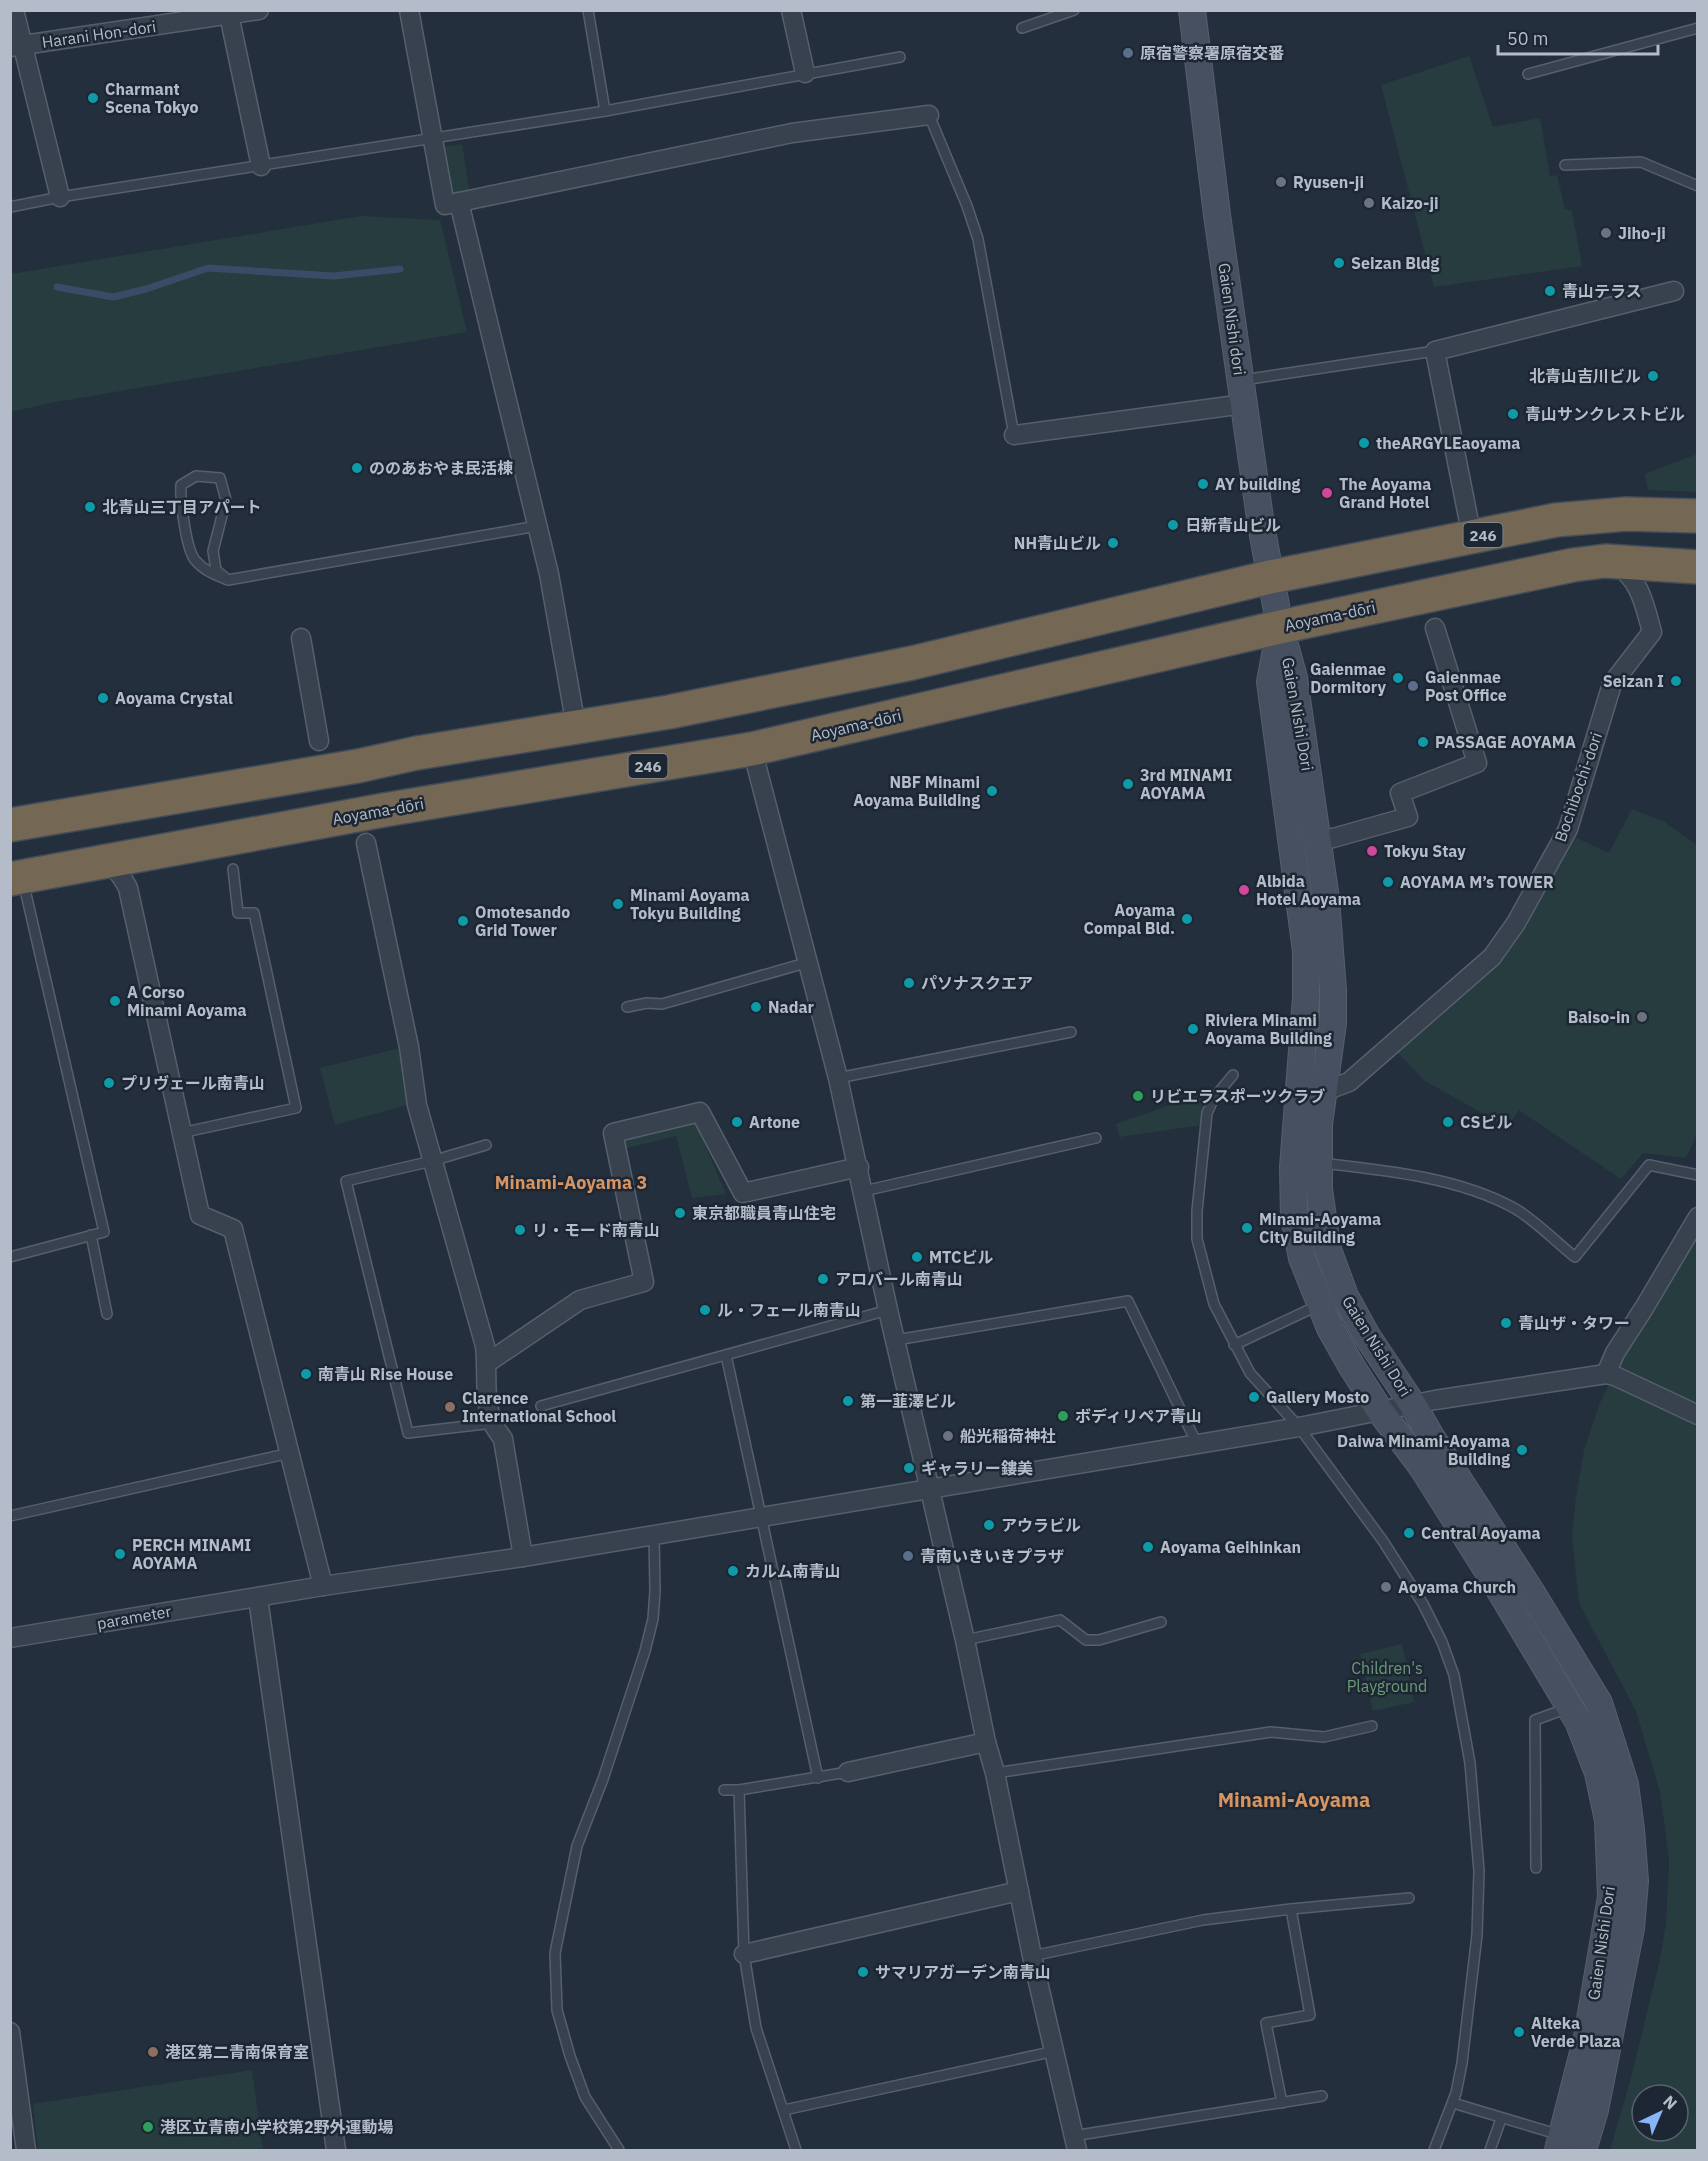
<svg xmlns="http://www.w3.org/2000/svg" width="1708" height="2161" font-family="'IBM Plex Sans','Noto Sans JP',sans-serif">
<style>
.green{fill:#263c3f;fill-rule:evenodd}
.lines{fill:none;stroke-linecap:round;stroke-linejoin:round}
.stream{stroke:#394c67;stroke-width:7}
.lane-casing{stroke:#565f6c;stroke-width:12}
.street-casing{stroke:#565f6c;stroke-width:21}
.secondary-casing{stroke:#565f6c;stroke-width:28}
.highway-casing{stroke:#434c59;stroke-width:36}
.lane{stroke:#38414e;stroke-width:9}
.street{stroke:#38414e;stroke-width:18}
.secondary{stroke:#465061;stroke-width:26}
.highway{stroke:#746855;stroke-width:33}
.service-dot{fill:#5c6f8a;stroke:#1d2633;stroke-width:2}
.culture-dot{fill:#0f9aa8;stroke:#1d2633;stroke-width:2}
.worship-dot{fill:#6b7280;stroke:#1d2633;stroke-width:2}
.hotel-dot{fill:#d1479c;stroke:#1d2633;stroke-width:2}
.leisure-dot{fill:#2e9e5b;stroke:#1d2633;stroke-width:2}
.education-dot{fill:#8d6e63;stroke:#1d2633;stroke-width:2}
.labels{text-anchor:middle;dominant-baseline:central;stroke-width:5;stroke-linejoin:round;paint-order:stroke}
.shield{fill:#1d2633;stroke:#878f9c;stroke-width:1.5}
.shield-label{font-size:15px;font-weight:bold;fill:#b4bcc9}
.street-label{font-size:16px;fill:#b4bcc9;stroke:#1d2633}
.poi-label{font-size:16px;font-weight:bold;fill:#b4bcc9;stroke:#1d2633;text-anchor:start}
.park-label{font-size:16px;fill:#6b9a76;stroke:#1d2633}
.neighbourhood-label{font-size:18px;font-weight:bold;fill:#d59563;stroke:#1d2633}
.quarter-label{font-size:20px;font-weight:bold;fill:#d59563;stroke:#1d2633}
</style>
<rect width="100%" height="100%" fill="#242f3e"/>
<g class="green">
<polygon points="1469,56 1493,127 1540,118 1550,176 1557,175 1565,209 1572,211 1582,266 1434,287 1381,85"/>
<polygon points="462,144 470,194 449,197 441,147"/>
<polygon points="361,216 440,220 467,332 50,403 11,412 11,274"/>
<polygon points="1697,454 1697,492 1648,490 1645,474"/>
<polygon points="1632,809 1663,821 1697,845 1698,1132 1686,1158 1643,1153 1621,1179 1519,1110 1507,1127 1425,1081 1392,1047 1475,982 1570,835 1609,853"/>
<polygon points="400,1048 410,1104 335,1125 320,1068"/>
<polygon points="1204,1093 1201,1125 1120,1137 1116,1124"/>
<polygon points="696,1123 726,1194 692,1198 676,1136 623,1149 621,1138"/>
<path d="M 1697,1232 L 1697,2150 L 1610,2150 L 1631,2078 L 1660,1959 L 1666,1924 L 1669,1860 L 1660,1792 L 1636,1711 L 1579,1603 L 1572,1536 L 1576,1496 L 1584,1451 L 1599,1405 L 1621,1359 ZM 1642,2095 L 1678,2095 L 1678,2131 L 1642,2131 Z"/>
<polygon points="1402,1644 1414,1702 1373,1711 1360,1654"/>
<polygon points="252,2070 263,2150 38,2150 33,2104"/>
</g>
<g class="lines">
<polyline class="stream" points="57,287 113,297 146,289 208,268 334,276 400,269"/>
<g class="lane-casing">
<g id="lane">
<polyline points="588,10 605,111"/>
<polyline points="1022,28 1074,10"/>
<polyline points="1528,74 1698,28"/>
<polyline points="929,115 967,206 978,239 1014,435"/>
<polyline points="1565,165 1641,162 1698,186"/>
<polyline points="10,207 60,197 605,111 900,57"/>
<polyline points="1243,380 1435,351"/>
<path d="M 228,580 L 216,570 L 213,551 L 226,500 L 220,478 L 196,476 L 181,485 C 180,500 186,549 195,560 C 204,571 216,575 228,580 L 537,526"/>
<polyline points="627,1007 647,1003 662,1004 809,962"/>
<polyline points="1233,1075 1214,1098 1207,1113 1197,1211 1197,1239 1214,1304 1250,1373 1299,1427 1383,1541 1423,1604 1442,1642 1454,1675 1470,1763 1479,1871 1477,1935 1462,2063 1456,2093 1434,2150"/>
<polyline points="838,1078 1071,1032"/>
<polyline points="181,1133 296,1108 254,913 238,913 233,869"/>
<polyline points="486,1145 432,1161 346,1181 408,1433 493,1423"/>
<path d="M 1321,1163 C 1383,1170 1458,1177 1514,1208 C 1535,1220 1556,1242 1575,1257 L 1649,1165 L 1698,1175"/>
<polyline points="864,1191 1096,1138"/>
<polyline points="91,1235 107,1314"/>
<polyline points="10,1257 104,1232 23,881"/>
<polyline points="896,1340 1128,1301 1197,1444"/>
<polyline points="1234,1345 1319,1305"/>
<polyline points="726,1355 818,1778"/>
<polyline points="541,1406 888,1310"/>
<polyline points="10,1516 290,1453"/>
<polyline points="965,1640 1060,1620 1086,1640 1099,1640 1161,1622"/>
<polyline points="995,1773 1271,1732 1324,1737 1372,1726"/>
<polyline points="724,1790 739,1790 848,1772"/>
<polyline points="739,1790 744,1954 756,2028 796,2150"/>
<polyline points="1536,1868 1535,1720 1568,1708"/>
<polyline points="1032,1956 1203,1920 1291,1909 1409,1898"/>
<polyline points="1282,2103 1266,2023 1310,2015 1291,1909"/>
<polyline points="1453,2103 1560,2135"/>
<polyline points="784,2110 1055,2051"/>
<polyline points="1073,2136 1322,2096"/>
<polyline points="619,2150 585,2097 570,2056 557,2010 555,1953 577,1846 603,1779 645,1651 653,1619 655,1591 654,1534"/>
<polyline points="1490,2150 1501,2119"/>
</g>
</g>
<g class="street-casing">
<g id="street">
<polyline points="14,10 60,197"/>
<polyline points="228,10 261,166"/>
<polyline points="409,10 445,205 792,133 929,115"/>
<polyline points="791,10 805,73"/>
<polyline points="10,47 259,10"/>
<polyline points="459,202 549,574 576,726"/>
<polyline points="1014,435 1244,404"/>
<polyline points="1472,537 1435,351 1674,291"/>
<polyline points="301,638 319,741"/>
<polyline points="752,749 838,1078 888,1310 965,1640 986,1742 995,1773 1032,1956 1077,2150"/>
<polyline points="1318,840 1333,838 1408,817 1400,793 1477,763 1435,628"/>
<path d="M 366,843 L 409,1047 L 417,1105 L 485,1346 C 488,1371 483,1399 493,1423 C 495,1429 500,1434 503,1439 L 523,1557"/>
<path d="M 102,863 C 116,867 121,875 128,888 L 200,1215 L 233,1229 L 323,1586"/>
<path d="M 1325,1091 L 1349,1082 L 1492,957 L 1516,923 L 1568,829 L 1612,684 L 1652,632 C 1645,607 1640,578 1616,565"/>
<polyline points="487,1363 580,1300 644,1282 613,1133 700,1112 743,1193 859,1167"/>
<polyline points="1606,1374 1615,1353 1644,1308 1698,1217"/>
<polyline points="258,1598 336,2150"/>
<polyline points="10,1638 323,1586 523,1557 1299,1427 1435,1400 1606,1374 1615,1376 1698,1415"/>
<polyline points="848,1772 986,1742"/>
<polyline points="744,1954 1019,1891"/>
<polyline points="10,2032 26,2150"/>
</g>
</g>
<g class="secondary-casing">
<g id="secondary">
<polyline points="1192,10 1217,215 1261,525 1280,627 1294,678 1326,899 1333,990 1333,1023 1319,1124 1319,1189 1327,1247 1345,1296 1367,1336 1413,1405 1430,1435 1532,1593 1599,1703 1625,1784 1631,1830 1635,1881 1631,1928 1595,2110 1583,2150"/>
<polyline points="1279,633 1270,682 1306,951 1306,998 1293,1167 1294,1217 1302,1258 1330,1328 1352,1367 1380,1411 1422,1467 1499,1589 1578,1721 1598,1773 1608,1820 1611,1897 1587,2037 1558,2150"/>
</g>
</g>
<g class="highway-casing">
<g id="highway">
<polyline points="10,825 358,766 417,753 669,712 912,663 1270,577 1556,520 1626,514 1698,516"/>
<polyline points="10,879 384,810 752,749 1280,627 1573,565 1605,561 1698,567"/>
</g>
</g>
<use href="#lane" class="lane"/>
<use href="#street" class="street"/>
<use href="#secondary" class="secondary"/>
<use href="#highway" class="highway"/>
</g>
<g class="service-dot">
<circle cx="1128" cy="53" r="6"/>
<circle cx="1413" cy="686" r="6"/>
<circle cx="908" cy="1556" r="6"/>
</g>
<g class="culture-dot">
<circle cx="93" cy="98" r="6"/>
<circle cx="1339" cy="263" r="6"/>
<circle cx="1550" cy="291" r="6"/>
<circle cx="1653" cy="376" r="6"/>
<circle cx="1513" cy="414" r="6"/>
<circle cx="1364" cy="443" r="6"/>
<circle cx="357" cy="468" r="6"/>
<circle cx="1203" cy="484" r="6"/>
<circle cx="90" cy="507" r="6"/>
<circle cx="1173" cy="525" r="6"/>
<circle cx="1113" cy="543" r="6"/>
<circle cx="1398" cy="678" r="6"/>
<circle cx="1676" cy="681" r="6"/>
<circle cx="103" cy="698" r="6"/>
<circle cx="1423" cy="742" r="6"/>
<circle cx="1128" cy="784" r="6"/>
<circle cx="992" cy="791" r="6"/>
<circle cx="1388" cy="882" r="6"/>
<circle cx="618" cy="904" r="6"/>
<circle cx="1187" cy="919" r="6"/>
<circle cx="463" cy="921" r="6"/>
<circle cx="909" cy="983" r="6"/>
<circle cx="115" cy="1001" r="6"/>
<circle cx="756" cy="1007" r="6"/>
<circle cx="1193" cy="1029" r="6"/>
<circle cx="109" cy="1083" r="6"/>
<circle cx="737" cy="1122" r="6"/>
<circle cx="1448" cy="1122" r="6"/>
<circle cx="680" cy="1213" r="6"/>
<circle cx="1247" cy="1228" r="6"/>
<circle cx="520" cy="1230" r="6"/>
<circle cx="917" cy="1257" r="6"/>
<circle cx="823" cy="1279" r="6"/>
<circle cx="705" cy="1310" r="6"/>
<circle cx="1506" cy="1323" r="6"/>
<circle cx="306" cy="1374" r="6"/>
<circle cx="1254" cy="1397" r="6"/>
<circle cx="848" cy="1401" r="6"/>
<circle cx="1522" cy="1450" r="6"/>
<circle cx="909" cy="1468" r="6"/>
<circle cx="989" cy="1525" r="6"/>
<circle cx="1409" cy="1533" r="6"/>
<circle cx="1148" cy="1547" r="6"/>
<circle cx="120" cy="1554" r="6"/>
<circle cx="733" cy="1571" r="6"/>
<circle cx="863" cy="1972" r="6"/>
<circle cx="1519" cy="2032" r="6"/>
</g>
<g class="worship-dot">
<circle cx="1281" cy="182" r="6"/>
<circle cx="1369" cy="203" r="6"/>
<circle cx="1606" cy="233" r="6"/>
<circle cx="1642" cy="1017" r="6"/>
<circle cx="948" cy="1436" r="6"/>
<circle cx="1386" cy="1587" r="6"/>
</g>
<g class="hotel-dot">
<circle cx="1327" cy="493" r="6"/>
<circle cx="1372" cy="851" r="6"/>
<circle cx="1244" cy="890" r="6"/>
</g>
<g class="leisure-dot">
<circle cx="1138" cy="1096" r="6"/>
<circle cx="1063" cy="1416" r="6"/>
<circle cx="148" cy="2127" r="6"/>
</g>
<g class="education-dot">
<circle cx="450" cy="1407" r="6"/>
<circle cx="153" cy="2052" r="6"/>
</g>
<g class="labels">
<g class="shield">
<rect x="1463.5" y="523" width="39" height="24" rx="4.5"/>
<rect x="628.5" y="754" width="39" height="24" rx="4.5"/>
</g>
<g class="shield-label">
<text x="1483" y="535">246</text>
<text x="648" y="766">246</text>
</g>
<g class="street-label">
<text transform="translate(99 34) rotate(-8)">Harani Hon-dori</text>
<text transform="translate(1232 319) rotate(82)">Gaien Nishi dori</text>
<text transform="translate(1330 616) rotate(-12)">Aoyama-dōri</text>
<text transform="translate(1298 714) rotate(80)">Gaien Nishi Dori</text>
<text transform="translate(856 725) rotate(-13)">Aoyama-dōri</text>
<text transform="translate(1578 787) rotate(-71)">Bochibochi-dori</text>
<text transform="translate(378 811) rotate(-10)">Aoyama-dōri</text>
<text transform="translate(1377 1346) rotate(58)">Gaien Nishi Dori</text>
<text transform="translate(134 1617) rotate(-10)">parameter</text>
<text transform="translate(1601 1943) rotate(-82)">Gaien Nishi Dori</text>
</g>
<g class="poi-label">
<text x="1140" y="53">原宿警察署原宿交番</text>
<text x="105" y="89">Charmant<tspan x="105" dy="18">Scena Tokyo</tspan></text>
<text x="1293" y="182">Ryusen-ji</text>
<text x="1381" y="203">Kaizo-ji</text>
<text x="1618" y="233">Jiho-ji</text>
<text x="1351" y="263">Seizan Bldg</text>
<text x="1562" y="291">青山テラス</text>
<text x="1641" y="376" text-anchor="end">北青山吉川ビル</text>
<text x="1525" y="414">青山サンクレストビル</text>
<text x="1376" y="443">theARGYLEaoyama</text>
<text x="369" y="468">ののあおやま民活棟</text>
<text x="1215" y="484">AY building</text>
<text x="1339" y="484">The Aoyama<tspan x="1339" dy="18">Grand Hotel</tspan></text>
<text x="102" y="507">北青山三丁目アパート</text>
<text x="1185" y="525">日新青山ビル</text>
<text x="1101" y="543" text-anchor="end">NH青山ビル</text>
<text x="1386" y="669" text-anchor="end">Gaienmae<tspan x="1386" dy="18">Dormitory</tspan></text>
<text x="1425" y="677">Gaienmae<tspan x="1425" dy="18">Post Office</tspan></text>
<text x="1664" y="681" text-anchor="end">Seizan I</text>
<text x="115" y="698">Aoyama Crystal</text>
<text x="1435" y="742">PASSAGE AOYAMA</text>
<text x="1140" y="775">3rd MINAMI<tspan x="1140" dy="18">AOYAMA</tspan></text>
<text x="980" y="782" text-anchor="end">NBF Minami<tspan x="980" dy="18">Aoyama Building</tspan></text>
<text x="1384" y="851">Tokyu Stay</text>
<text x="1256" y="881">Albida<tspan x="1256" dy="18">Hotel Aoyama</tspan></text>
<text x="1400" y="882">AOYAMA M’s TOWER</text>
<text x="630" y="895">Minami Aoyama<tspan x="630" dy="18">Tokyu Building</tspan></text>
<text x="1175" y="910" text-anchor="end">Aoyama<tspan x="1175" dy="18">Compal Bld.</tspan></text>
<text x="475" y="912">Omotesando<tspan x="475" dy="18">Grid Tower</tspan></text>
<text x="921" y="983">パソナスクエア</text>
<text x="127" y="992">A Corso<tspan x="127" dy="18">Minami Aoyama</tspan></text>
<text x="768" y="1007">Nadar</text>
<text x="1630" y="1017" text-anchor="end">Baiso-in</text>
<text x="1205" y="1020">Riviera Minami<tspan x="1205" dy="18">Aoyama Building</tspan></text>
<text x="121" y="1083">プリヴェール南青山</text>
<text x="1150" y="1096">リビエラスポーツクラブ</text>
<text x="749" y="1122">Artone</text>
<text x="1460" y="1122">CSビル</text>
<text x="692" y="1213">東京都職員青山住宅</text>
<text x="1259" y="1219">Minami-Aoyama<tspan x="1259" dy="18">City Building</tspan></text>
<text x="532" y="1230">リ・モード南青山</text>
<text x="929" y="1257">MTCビル</text>
<text x="835" y="1279">アロバール南青山</text>
<text x="717" y="1310">ル・フェール南青山</text>
<text x="1518" y="1323">青山ザ・タワー</text>
<text x="318" y="1374">南青山 Rise House</text>
<text x="1266" y="1397">Gallery Mosto</text>
<text x="462" y="1398">Clarence<tspan x="462" dy="18">International School</tspan></text>
<text x="860" y="1401">第一韮澤ビル</text>
<text x="1075" y="1416">ボディリペア青山</text>
<text x="960" y="1436">船光稲荷神社</text>
<text x="1510" y="1441" text-anchor="end">Daiwa Minami-Aoyama<tspan x="1510" dy="18">Building</tspan></text>
<text x="921" y="1468">ギャラリー鏤美</text>
<text x="1001" y="1525">アウラビル</text>
<text x="1421" y="1533">Central Aoyama</text>
<text x="132" y="1545">PERCH MINAMI<tspan x="132" dy="18">AOYAMA</tspan></text>
<text x="1160" y="1547">Aoyama Geihinkan</text>
<text x="920" y="1556">青南いきいきプラザ</text>
<text x="745" y="1571">カルム南青山</text>
<text x="1398" y="1587">Aoyama Church</text>
<text x="875" y="1972">サマリアガーデン南青山</text>
<text x="1531" y="2023">Alteka<tspan x="1531" dy="18">Verde Plaza</tspan></text>
<text x="165" y="2052">港区第二青南保育室</text>
<text x="160" y="2127">港区立青南小学校第2野外運動場</text>
</g>
<g class="park-label">
<text x="1387" y="1668">Children's<tspan x="1387" dy="18">Playground</tspan></text>
</g>
<g class="neighbourhood-label">
<text x="571" y="1182">Minami-Aoyama 3</text>
</g>
<g class="quarter-label">
<text x="1294" y="1799">Minami-Aoyama</text>
</g>
</g>
<rect width="1708" height="2161" fill="none" stroke="#b4bcc9" stroke-width="24"/>
<g transform="translate(1660 2113) rotate(44)"><circle r="28" fill="#1d2633" stroke="#59626f" stroke-width="1.5"/>
<path d="M0-4.5L10 22L0 15L-10 22Z" fill="#8ab4f8"/>
<text y="-9" font-size="16" font-weight="bold" text-anchor="middle" fill="#b4bcc9">N</text>
</g>
<path d="M1498 45v9h160v-9" fill="none" stroke="#b4bcc9" stroke-width="3"/>
<text x="1507" y="45" font-size="18" fill="#b4bcc9" stroke="#1d2633" stroke-width="4.5" paint-order="stroke">50 m</text>
</svg>
